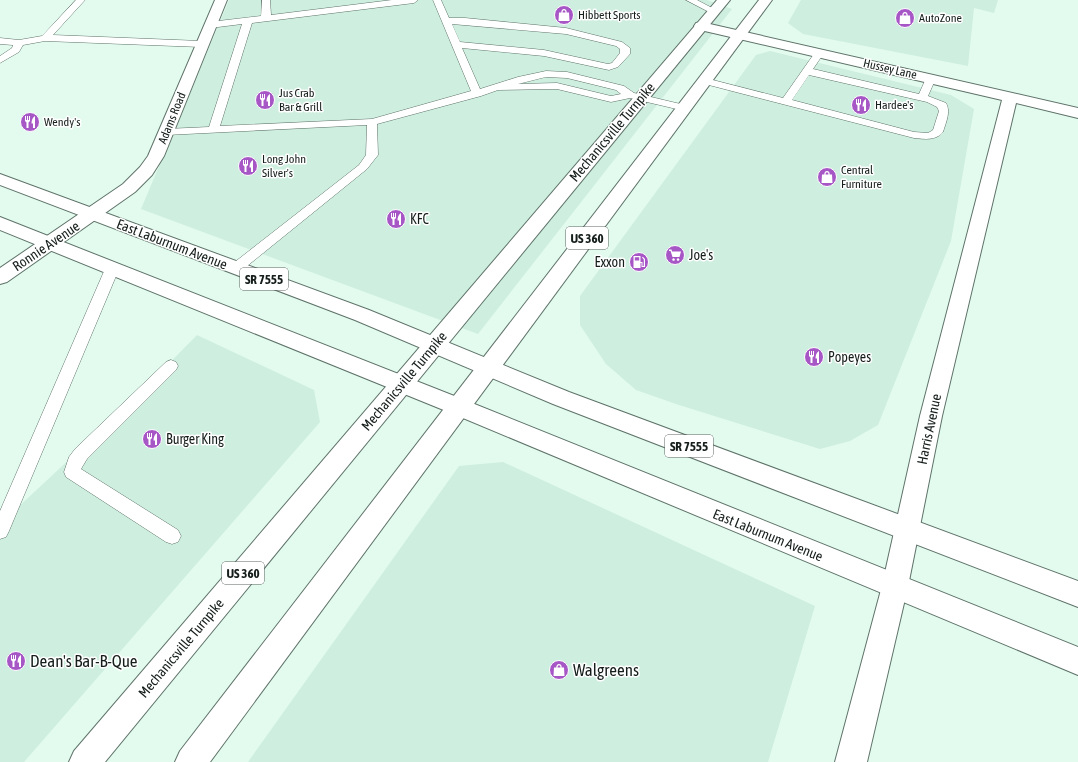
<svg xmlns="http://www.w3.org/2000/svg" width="1078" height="762" font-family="'Asap Condensed',sans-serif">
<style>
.built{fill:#ceeedf}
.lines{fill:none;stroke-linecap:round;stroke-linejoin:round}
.lane-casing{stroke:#5e7369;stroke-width:1}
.street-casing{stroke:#5e7369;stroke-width:2}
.primary-casing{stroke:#5e7369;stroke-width:2}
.highway-casing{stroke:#5e7369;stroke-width:2}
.lane{fill:#fff;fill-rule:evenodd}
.street{fill:#fff;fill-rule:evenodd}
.primary{fill:#fff;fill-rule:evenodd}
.highway{fill:#fff;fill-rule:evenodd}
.labels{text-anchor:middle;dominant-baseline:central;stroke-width:3;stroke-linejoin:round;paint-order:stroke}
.far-poi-label{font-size:12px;fill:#151e1a;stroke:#fff;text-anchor:start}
.far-street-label{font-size:12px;fill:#151e1a;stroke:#fff}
.shield{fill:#fff;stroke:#5b625f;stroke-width:1}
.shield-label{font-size:13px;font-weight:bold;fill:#151e1a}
.street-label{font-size:14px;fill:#151e1a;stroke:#fff}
.poi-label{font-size:14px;fill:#151e1a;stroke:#fff;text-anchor:start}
.near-poi-label{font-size:17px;fill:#151e1a;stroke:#fff;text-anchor:start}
</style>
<rect width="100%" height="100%" fill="#e3fbef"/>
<g class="built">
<polygon points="229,0 707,0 732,9 478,334 141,209"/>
<polygon points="801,0 998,0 994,13 974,8 968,66 803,34 788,23"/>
<polygon points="770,51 951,95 974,109 951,241 878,425 850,441 820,449 679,405 636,390 606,364 580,325 580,296 756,55"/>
<polygon points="197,335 314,390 320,422 24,762 0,762 0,524 133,400"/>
<polygon points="503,462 815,606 768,762 248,762 459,466"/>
</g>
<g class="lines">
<g class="lane-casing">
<g id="lane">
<polygon points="76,0 85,0 53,35 201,41 206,44 201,47 45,41 23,45 19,52 0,63 0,56 12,48 13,45 0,44 0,38 19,40 42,36"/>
<path d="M 262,0 L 270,0 L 271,15 L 392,0 L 418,0 L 414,3 L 252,23 L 220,126 L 372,119 L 471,91 L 433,0 L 441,0 L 449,18 L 465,18 L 566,28 L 622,42 L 630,48 L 630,54 L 618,67 L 609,70 L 544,56 L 462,48 L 480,89 L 518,77 L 546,71 L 567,72 L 624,86 L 634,93 L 689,106 L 690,108 L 685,111 L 630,98 L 611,102 L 557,89 L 498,90 L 481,96 L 377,124 L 378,155 L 367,169 L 241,271 L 236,273 L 231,271 L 229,268 L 231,265 L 359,165 L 366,155 L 367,125 L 166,135 L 161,132 L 166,129 L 209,127 L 242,24 L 210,28 L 205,25 L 210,22 L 261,16 ZM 452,24 L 566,34 L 616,46 L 620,49 L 620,53 L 612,63 L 608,64 L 544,50 L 460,42 ZM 546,77 L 567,78 L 616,90 L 621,94 L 611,96 L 557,83 L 518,84 Z"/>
<polygon points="686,0 697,0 718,11 714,14 711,13"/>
<path d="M 819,50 L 824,53 L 813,69 L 919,94 L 927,76 L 935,76 L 936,78 L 928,96 L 946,103 C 951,112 946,122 943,132 C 936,141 924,139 914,138 L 701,83 L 700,81 L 705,78 L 783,98 L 816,51 ZM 809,75 L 927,102 L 937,107 L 939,111 L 933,130 L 928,133 L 914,132 L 792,100 Z"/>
<polygon points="112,264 117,266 119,269 9,531 6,537 0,539 0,511 105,269 107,266"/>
<polygon points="171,360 176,362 178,366 176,370 87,459 81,469 178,530 181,536 178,542 172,544 166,542 66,477 64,472 69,457 75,449 166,362"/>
</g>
</g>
<g class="street-casing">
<g id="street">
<polygon points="215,0 227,0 164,156 152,175 135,192 7,282 0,284 0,268 123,184 140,167 148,156"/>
<polygon points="701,22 1078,108 1078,118 1016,103 942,416 908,586 867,762 835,762 882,586 920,416 1002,100 696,29 694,26 696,23"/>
</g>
</g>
<g class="primary-casing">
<g id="primary">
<polygon points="0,174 369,310 569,392 1078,581 1078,607 553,404 355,320 0,185"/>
<polygon points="0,217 467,401 1078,647 1078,675 451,413 0,230"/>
</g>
</g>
<g class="highway-casing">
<g id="highway">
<polygon points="717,0 730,0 105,762 69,762 74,751"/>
<polygon points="759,0 772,0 210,762 175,762 180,751"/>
</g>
</g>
<use href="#lane" class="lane"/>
<use href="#street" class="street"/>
<use href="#primary" class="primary"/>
<use href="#highway" class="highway"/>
</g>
<defs>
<g id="shop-disc" transform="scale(1)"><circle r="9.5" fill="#a756c6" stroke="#fff"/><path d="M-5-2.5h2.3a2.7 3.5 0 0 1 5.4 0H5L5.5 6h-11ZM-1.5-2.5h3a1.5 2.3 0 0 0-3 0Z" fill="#fff"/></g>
<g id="restaurant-disc" transform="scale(1)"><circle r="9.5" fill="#a756c6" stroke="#fff"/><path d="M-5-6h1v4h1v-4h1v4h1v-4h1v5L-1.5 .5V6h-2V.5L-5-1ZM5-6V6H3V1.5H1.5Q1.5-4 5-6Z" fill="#fff"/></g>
<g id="supermarket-disc" transform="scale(1)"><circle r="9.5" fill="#a756c6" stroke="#fff"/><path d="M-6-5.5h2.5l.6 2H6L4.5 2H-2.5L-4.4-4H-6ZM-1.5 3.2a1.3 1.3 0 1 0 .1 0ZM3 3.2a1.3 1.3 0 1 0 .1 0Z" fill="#fff"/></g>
<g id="fuel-disc" transform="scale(1)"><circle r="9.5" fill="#a756c6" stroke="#fff"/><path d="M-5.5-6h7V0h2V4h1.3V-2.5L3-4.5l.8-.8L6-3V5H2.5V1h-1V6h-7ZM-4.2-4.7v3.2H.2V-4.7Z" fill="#fff"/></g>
</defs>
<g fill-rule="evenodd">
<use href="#shop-disc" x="564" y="15"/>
<use href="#shop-disc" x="905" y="18"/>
<use href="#restaurant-disc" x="265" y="100"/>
<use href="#restaurant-disc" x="861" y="105"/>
<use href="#restaurant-disc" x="30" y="122"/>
<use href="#restaurant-disc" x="248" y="166"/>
<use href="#shop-disc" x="827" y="177"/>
<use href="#restaurant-disc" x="396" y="219"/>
<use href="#supermarket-disc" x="675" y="255"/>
<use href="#fuel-disc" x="639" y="262"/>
<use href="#restaurant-disc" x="814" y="357"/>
<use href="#restaurant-disc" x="152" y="439"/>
<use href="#restaurant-disc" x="16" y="661"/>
<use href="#shop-disc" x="559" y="670"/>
</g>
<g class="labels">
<g class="far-poi-label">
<text x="578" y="15">Hibbett Sports</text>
<text x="919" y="18">AutoZone</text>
<text x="279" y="93">Jus Crab<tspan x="279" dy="14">Bar &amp; Grill</tspan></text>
<text x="875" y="105">Hardee's</text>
<text x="44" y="122">Wendy's</text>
<text x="262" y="159">Long John<tspan x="262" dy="14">Silver's</tspan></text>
<text x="841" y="170">Central<tspan x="841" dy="14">Furniture</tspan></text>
</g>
<g class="far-street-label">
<text transform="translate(890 69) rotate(13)">Hussey Lane</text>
<text transform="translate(172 118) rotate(-68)">Adams Road</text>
</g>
<g class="shield">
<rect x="566" y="227" width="42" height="22" rx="3"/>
<rect x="240" y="268" width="48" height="22" rx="3"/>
<rect x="665" y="435" width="48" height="22" rx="3"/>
<rect x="222" y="562" width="42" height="22" rx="3"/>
</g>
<g class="shield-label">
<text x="587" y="238">US 360</text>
<text x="264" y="279">SR 7555</text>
<text x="689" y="446">SR 7555</text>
<text x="243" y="573">US 360</text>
</g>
<g class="street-label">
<text transform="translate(612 132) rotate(-50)">Mechanicsville Turnpike</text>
<text transform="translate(172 244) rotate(21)">East Laburnum Avenue</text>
<text transform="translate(46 246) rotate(-34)">Ronnie Avenue</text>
<text transform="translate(404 381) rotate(-50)">Mechanicsville Turnpike</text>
<text transform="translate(929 429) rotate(-78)">Harris Avenue</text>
<text transform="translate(768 535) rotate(22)">East Laburnum Avenue</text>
<text transform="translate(181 648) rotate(-50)">Mechanicsville Turnpike</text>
</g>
<g class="poi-label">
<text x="410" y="219">KFC</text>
<text x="689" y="255">Joe's</text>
<text x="625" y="262" text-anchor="end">Exxon</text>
<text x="828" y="357">Popeyes</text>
<text x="166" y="439">Burger King</text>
</g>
<g class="near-poi-label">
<text x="30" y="661">Dean's Bar-B-Que</text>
<text x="573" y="670">Walgreens</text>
</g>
</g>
</svg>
